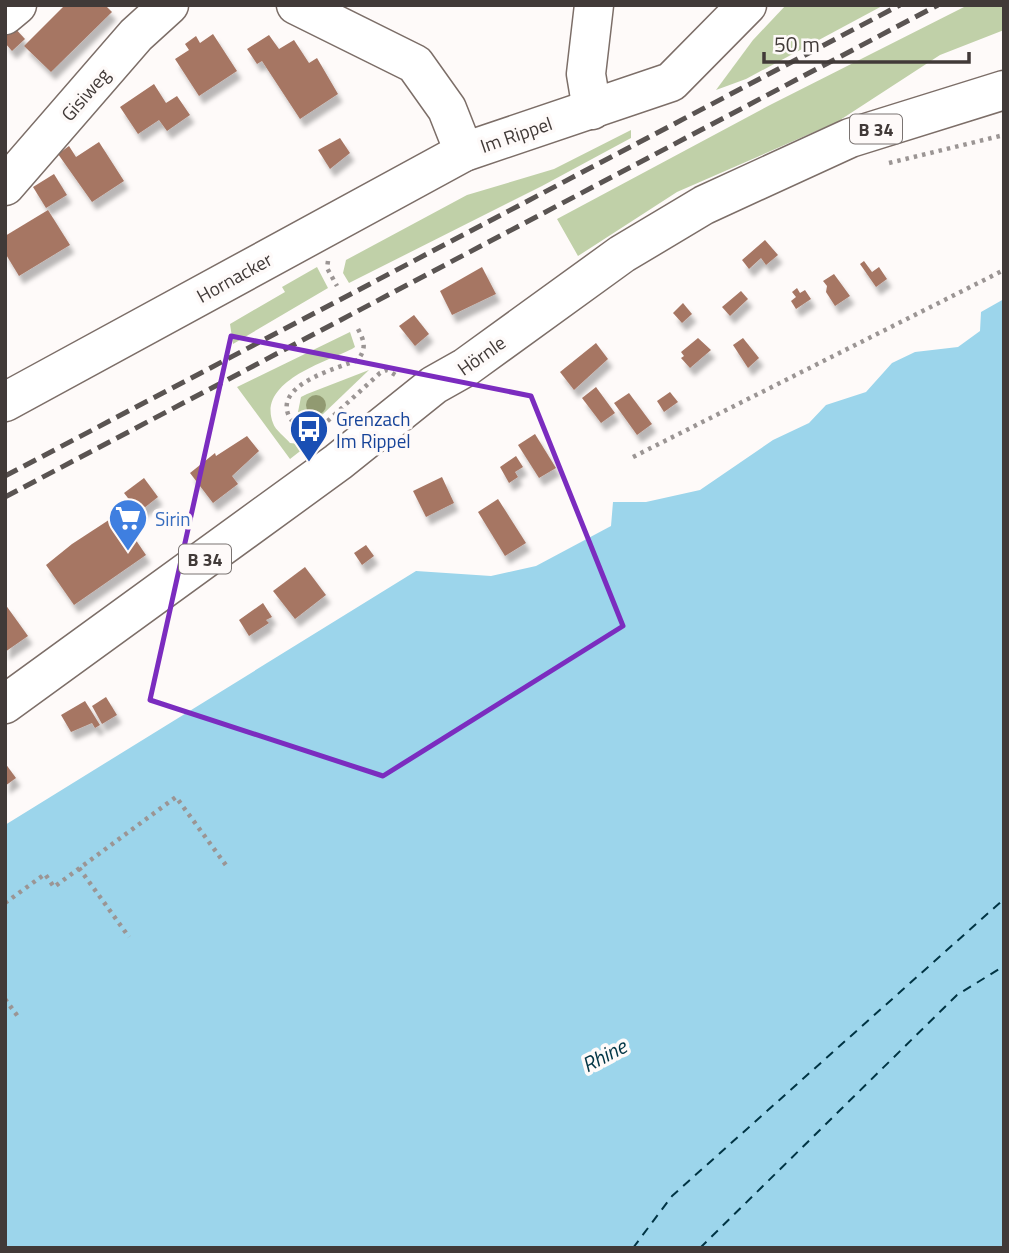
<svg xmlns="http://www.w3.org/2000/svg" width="1009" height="1253" font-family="'Titillium Web',sans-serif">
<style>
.green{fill:#c0d0a8}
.water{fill:#9cd5eb}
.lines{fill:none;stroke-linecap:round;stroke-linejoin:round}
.ferry{stroke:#003444;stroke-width:2;stroke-dasharray:9 7;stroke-linecap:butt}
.building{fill:#a67664;filter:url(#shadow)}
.minor-casing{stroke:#7c6e68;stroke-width:41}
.major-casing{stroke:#7c6e68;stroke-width:41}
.path{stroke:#9b9594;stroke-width:4.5;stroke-dasharray:3.5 5;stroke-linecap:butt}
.minor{stroke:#fff;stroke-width:38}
.major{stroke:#fff;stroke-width:38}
.rail{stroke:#5a5452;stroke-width:5;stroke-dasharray:14 7;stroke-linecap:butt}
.tree{fill:#919a71}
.marked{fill:none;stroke:#7b2cbf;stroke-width:5;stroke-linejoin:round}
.labels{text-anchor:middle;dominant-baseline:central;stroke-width:7;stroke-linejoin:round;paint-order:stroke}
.shield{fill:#fefaf9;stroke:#7a7472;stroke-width:2}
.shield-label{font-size:18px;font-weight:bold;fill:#413a38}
.street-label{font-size:19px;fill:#413a38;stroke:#fefaf9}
.transit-label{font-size:19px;fill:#164399;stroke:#fefaf9;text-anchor:start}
.shop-label{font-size:19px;fill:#366cbe;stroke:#fefaf9;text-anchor:start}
.water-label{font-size:21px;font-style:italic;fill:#003444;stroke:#fefaf9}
</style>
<defs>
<filter id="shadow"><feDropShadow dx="4.5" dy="8" stdDeviation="2" flood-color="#0004"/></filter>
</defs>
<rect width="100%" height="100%" fill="#fefaf9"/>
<g class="green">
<polygon points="786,5 884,5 746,79 716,90 753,40"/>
<polygon points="968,5 1004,5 1004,30 940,55 837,122 677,192 578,256 557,219 770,105"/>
<polygon points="631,130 631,138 542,186 349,283 343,273 346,260 467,195 554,169"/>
<polygon points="317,267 328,288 233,344 230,324 285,292 282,287"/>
<path d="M 350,332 L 355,347 L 352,349 C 325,362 257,382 273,423 C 275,430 286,438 290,443 L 308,445 L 290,459 L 237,387 Z"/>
<polygon points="369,370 322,415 309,419 298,412 301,397 307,394"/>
</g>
<polygon class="water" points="1004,299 1004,1248 5,1248 5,825 416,571 491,576 536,566 611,526 613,502 646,502 700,490 773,440 809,423 826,405 866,392 892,363 915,352 958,347 980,331 981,312"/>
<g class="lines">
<g class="ferry">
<polyline points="633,1248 672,1196 1004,899"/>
<polyline points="700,1248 957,995 1004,966"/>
</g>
</g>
<g class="building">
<polygon points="65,5 105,5 112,12 51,72 24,46"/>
<polygon points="13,26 25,39 12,51 5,43 5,34"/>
<polygon points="213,34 237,71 199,96 175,59 189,50 185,44 196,36 200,43"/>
<polygon points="269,35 279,49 294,40 309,63 317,58 338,94 300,119 262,61 257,64 247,49"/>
<polygon points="154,84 166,103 177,96 190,115 167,131 159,120 138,134 120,107"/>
<polygon points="340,138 350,153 330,169 318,150"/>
<polygon points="99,142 124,181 92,202 58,154 69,146 76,157"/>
<polygon points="54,174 67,195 46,208 33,187"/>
<polygon points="48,210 70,245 19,276 5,253 5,236"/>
<polygon points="765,240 778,255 766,265 761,258 749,269 742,260"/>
<polygon points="864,261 872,272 879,267 887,279 876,287 860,264"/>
<polygon points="482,267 496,294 452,315 440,291"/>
<polygon points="834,274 850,296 835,306 826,292 827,286 823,281"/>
<polygon points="797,288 800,293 805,290 811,299 796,309 791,301 796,297 792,292"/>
<polygon points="741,291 748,299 730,316 722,307"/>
<polygon points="683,303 692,314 682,323 673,313"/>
<polygon points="414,315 429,334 415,346 399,326"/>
<polygon points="698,338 711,350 690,368 681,358 684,356 681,352"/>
<polygon points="743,338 759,358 748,368 733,345"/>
<polygon points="596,343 608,359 574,390 560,372"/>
<polygon points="596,387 615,413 601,423 582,398"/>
<polygon points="670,392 678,402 664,412 657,401"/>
<polygon points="629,393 652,424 637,435 614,403"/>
<polygon points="535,434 556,468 539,478 518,445"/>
<polygon points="247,436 259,451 232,476 238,484 213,503 190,473 215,453 216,456"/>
<polygon points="516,456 523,467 515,472 518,477 509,483 500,467"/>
<polygon points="442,477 454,503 426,517 413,491"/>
<polygon points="144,478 158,497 139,512 124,493"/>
<polygon points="498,499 526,543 505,556 478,512"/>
<polygon points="118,514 146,555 74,605 46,565 72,544"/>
<polygon points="366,545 374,556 362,565 354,553"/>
<polygon points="305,567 326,595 295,619 273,591"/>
<polygon points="263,603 272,617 266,620 269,623 249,636 239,620"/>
<polygon points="5,604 28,636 5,652"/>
<polygon points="106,697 117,715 102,724 92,706"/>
<polygon points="85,701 100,725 95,728 92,723 71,732 61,715"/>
<polygon points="5,763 16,778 5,786"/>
</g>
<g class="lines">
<g class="minor-casing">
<g id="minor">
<polyline points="296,5 415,64 447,109 464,152"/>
<polyline points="5,15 17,5"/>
<polyline points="592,110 586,74 594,5"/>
<polyline points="5,186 136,35 169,5"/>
<polyline points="5,402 464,152 671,82 747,5"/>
</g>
</g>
<g class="major-casing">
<polyline id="major" points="5,704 338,462 434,385 466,367 622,254 704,205 850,138 1004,90"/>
</g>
<g class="path">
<polyline points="889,163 1004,135"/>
<polyline points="328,261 327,268 337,286"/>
<path d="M 358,329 C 364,341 367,347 358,360 C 338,368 271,385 290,418 C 297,429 309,430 320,428 L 380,373 L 387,370 L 397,376"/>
<polyline points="633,457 1004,270"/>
<polyline points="79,868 129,937"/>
<polyline points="5,903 45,874 54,887 176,797 228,868"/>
<polyline points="5,999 19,1018"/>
</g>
<use href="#minor" class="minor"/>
<use href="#major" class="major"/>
<g class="rail">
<polyline points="5,476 900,5"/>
<polyline points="5,497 938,5"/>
</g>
</g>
<circle class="tree" cx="316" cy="405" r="10"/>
<path class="marked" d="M 231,336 L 531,396 L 623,626 L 383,776 L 150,700 Z"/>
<defs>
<g id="bus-pin" transform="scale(2.0125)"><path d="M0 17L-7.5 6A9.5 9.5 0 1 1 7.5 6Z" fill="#1a4fb4" stroke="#fefaf9"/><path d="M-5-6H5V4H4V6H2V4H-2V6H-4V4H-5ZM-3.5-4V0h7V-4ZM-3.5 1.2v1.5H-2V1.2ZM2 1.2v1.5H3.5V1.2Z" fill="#fff"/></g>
<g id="supermarket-pin" transform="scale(2.0125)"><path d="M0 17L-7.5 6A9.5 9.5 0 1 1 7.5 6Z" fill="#3f7fe0" stroke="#fefaf9"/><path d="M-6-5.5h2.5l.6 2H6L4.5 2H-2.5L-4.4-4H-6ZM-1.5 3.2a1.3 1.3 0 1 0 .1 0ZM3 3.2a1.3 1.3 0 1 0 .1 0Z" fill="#fff"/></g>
</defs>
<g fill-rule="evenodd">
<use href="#bus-pin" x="309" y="429"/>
<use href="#supermarket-pin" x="128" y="518"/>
</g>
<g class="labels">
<g class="shield">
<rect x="850" y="114.5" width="52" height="29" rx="5"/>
<rect x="179" y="544.5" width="52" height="29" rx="5"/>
</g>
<g class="shield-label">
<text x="876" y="129">B 34</text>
<text x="205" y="559">B 34</text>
</g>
<g class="street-label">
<text transform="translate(85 94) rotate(-49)">Gisiweg</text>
<text transform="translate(516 134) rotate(-19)">Im Rippel</text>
<text transform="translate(234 277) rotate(-29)">Hornacker</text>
<text transform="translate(481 355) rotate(-35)">Hörnle</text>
</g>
<g class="transit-label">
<text x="336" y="418">Grenzach<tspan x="336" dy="22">Im Rippel</tspan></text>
</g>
<g class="shop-label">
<text x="155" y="518">Sirin</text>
</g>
<g class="water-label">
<text transform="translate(604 1055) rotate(-28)">Rhine</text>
</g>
</g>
<rect width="1009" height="1253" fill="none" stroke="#413a38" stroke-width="14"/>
<path d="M764 52v10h205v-10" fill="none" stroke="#413a38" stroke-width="3.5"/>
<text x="774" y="52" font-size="21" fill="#413a38" stroke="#fefaf9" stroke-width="5" paint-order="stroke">50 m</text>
</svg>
